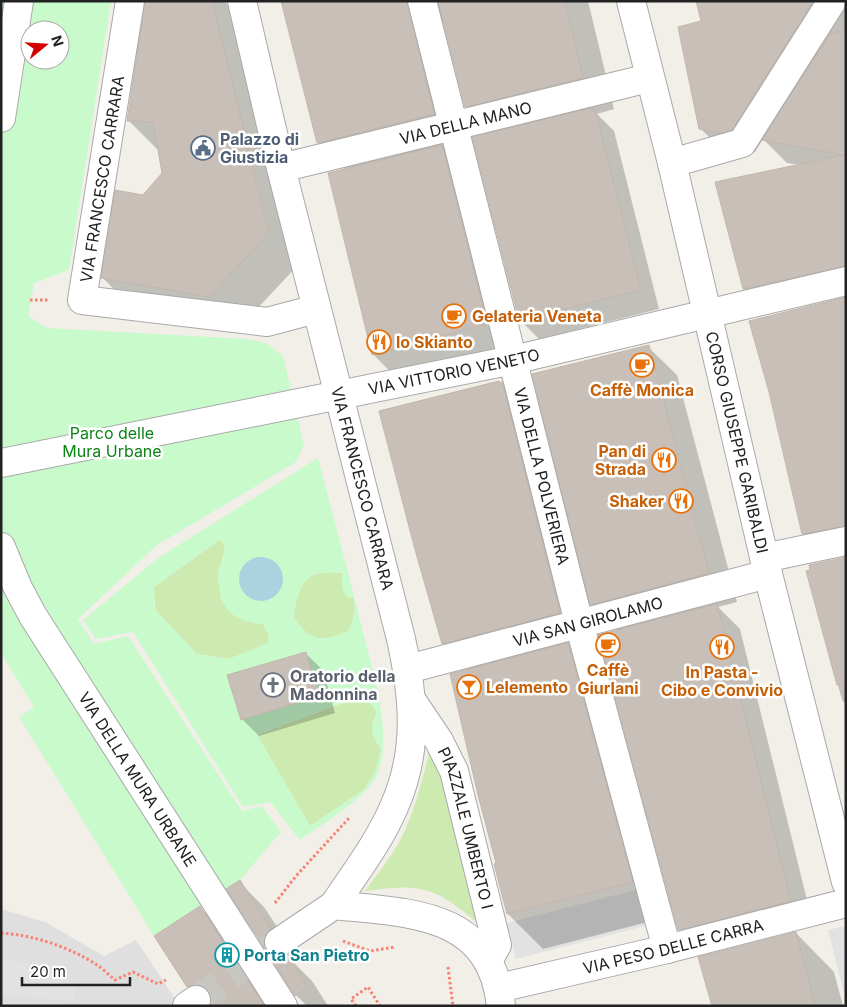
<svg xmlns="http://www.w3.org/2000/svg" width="847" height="1007" font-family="Inter,sans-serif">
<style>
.residential{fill:#e0dfdf}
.grass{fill:#cdebb0}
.park{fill:#c8facc;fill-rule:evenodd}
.parking{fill:#e2e2e2}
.water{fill:#aad3df}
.shadow{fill:#0003}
.building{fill:#c7bfb8;stroke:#c4b6ab}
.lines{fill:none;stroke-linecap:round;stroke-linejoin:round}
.minor-tunnel{stroke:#c8c6c1;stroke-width:28;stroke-dasharray:28 14;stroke-linecap:butt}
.minor-casing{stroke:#a9a9a9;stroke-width:30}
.path{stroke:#fa8072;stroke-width:3;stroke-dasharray:2.5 2.5;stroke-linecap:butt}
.minor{stroke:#fff;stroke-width:28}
.labels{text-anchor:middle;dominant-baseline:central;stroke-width:5;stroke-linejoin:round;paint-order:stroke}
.street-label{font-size:16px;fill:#222;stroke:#fff}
.service-label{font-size:16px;font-weight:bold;fill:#4e5e75;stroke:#fff;text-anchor:start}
.food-label{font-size:16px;font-weight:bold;fill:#c56008;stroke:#fff;text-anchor:start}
.park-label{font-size:16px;fill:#0c8416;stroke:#fff}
.worship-label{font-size:16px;font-weight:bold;fill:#5b616d;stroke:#fff;text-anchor:start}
.culture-label{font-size:16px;font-weight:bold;fill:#0d838f;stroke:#fff;text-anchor:start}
</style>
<rect width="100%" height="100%" fill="#f2efe9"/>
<polygon class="residential" points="1,909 45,922 104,956 136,940 180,1006 1,1006"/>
<g class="grass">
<polygon points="219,540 223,542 225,550 218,574 222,602 252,623 263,624 269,635 268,643 229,659 197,654 156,611 153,588"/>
<path d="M 329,572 L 342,573 L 347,597 L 354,598 L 355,613 L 349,631 C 321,642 312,643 294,618 C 295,604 299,582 313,575 C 317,573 324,573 329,572 Z"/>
<path d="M 354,699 L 370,703 L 377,712 C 371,724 372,738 381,748 L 376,770 L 365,789 L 310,826 L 257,735 Z"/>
<path d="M 430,749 L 438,760 L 483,927 C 466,914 448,897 428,891 C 408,884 385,889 365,891 C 378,873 392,856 402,837 C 415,809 423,778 430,749 Z"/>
</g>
<g class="park">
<path d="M 1,1 L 111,1 L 69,270 L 34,283 L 28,316 L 47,328 L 247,339 L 266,343 L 283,356 L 304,445 L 296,462 L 157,545 L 78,619 L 94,644 L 128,636 L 242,811 L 262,806 L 281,832 L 240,880 L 154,936 L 19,717 L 34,707 L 1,653 ZM 30,30 L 60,30 L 60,60 L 30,60 Z"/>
<path d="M 318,458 C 333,515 348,571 362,628 C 372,668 392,730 379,770 C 371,796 322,824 300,840 L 270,802 L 243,807 L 133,632 L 96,639 L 83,620 L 158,558 ZM 219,540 L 223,542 C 228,553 221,562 218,572 C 217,578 219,586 220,592 C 225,616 241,622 263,624 L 269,635 L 268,643 L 229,659 L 197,654 L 156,611 L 153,598 L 153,588 ZM 248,562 L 280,591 L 269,600 L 241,586 C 239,576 241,569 248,562 ZM 329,572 L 342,573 L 342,589 L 347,597 L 354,598 L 355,613 L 349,631 C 321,642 312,643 294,618 C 295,604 299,583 313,575 C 317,573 324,573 329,572 ZM 354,699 L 370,703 L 377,712 C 370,726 370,736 381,748 L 376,770 L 365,789 L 310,826 L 257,735 Z"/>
</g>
<g class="parking">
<polygon points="636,890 645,926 516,959 507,923"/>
<polygon points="846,926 846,1001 828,930"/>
<polygon points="1,958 28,963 74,985 74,1001 1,995"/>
</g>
<circle class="water" cx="261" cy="579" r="22"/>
<g class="shadow">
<polygon points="146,1 224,1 238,15 299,264 240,327 133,309 103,278 144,196 164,174 159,151 128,120"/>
<polygon points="282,1 588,1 614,109 597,114 614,131 659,309 539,339 520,320 474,138 493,133 466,106 444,21 438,28 521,358 407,389 373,354 345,170 318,142"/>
<polygon points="697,1 846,1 846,293 767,312 744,289 800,165 787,163 763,139 755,152 745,155 723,151 700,128 702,22"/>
<polygon points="846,298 846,552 826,557 803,534"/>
<polygon points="648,347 677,375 737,602 718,607 740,629 813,924 703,953 679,929 618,631 592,604"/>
<polygon points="502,383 536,418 667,917 543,949 508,914 470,670 443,643"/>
<polygon points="846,558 846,704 842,700 807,572"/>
<polygon points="305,653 323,670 335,713 259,736 242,719"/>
<polygon points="239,882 264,907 295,954 290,959 312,981 328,1006 307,1006 296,995 274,957 267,949 228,889"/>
<polygon points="200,908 225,932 272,1006 207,1006 188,986"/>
<polygon points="796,933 834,972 843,1006 713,1006"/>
</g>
<g class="building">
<polygon points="145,1 212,1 269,233 209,297 101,278 115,190 143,195 162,173 153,122 127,121"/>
<polygon points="281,1 407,1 434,114 317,143"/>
<polygon points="438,1 565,1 583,78 465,107"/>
<polygon points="696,1 813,1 732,130 721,133 699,129 678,27 701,21"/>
<polygon points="846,30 846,266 743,289 715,182 844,155 762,140 830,34"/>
<polygon points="591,108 591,111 595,110 641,290 519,320 472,137"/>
<polygon points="442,145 487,324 372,355 328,173"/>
<polygon points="846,297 846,526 802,534 769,392 749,321"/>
<polygon points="649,345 709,573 590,605 532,374"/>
<polygon points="499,381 499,382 502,382 560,613 442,644 414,546 379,411"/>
<polygon points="846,557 846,684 837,685 806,571 810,570 809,565"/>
<polygon points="717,604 791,901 678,930 598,635"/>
<polygon points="568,643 633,882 507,914 494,864 496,863 478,795 450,674"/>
<polygon points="306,652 319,696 241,720 227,675"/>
<polygon points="240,880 271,929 265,936 263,943 266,950 226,889"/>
<polygon points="200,906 264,1006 210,1006 212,999 209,991 203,986 195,984 187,987 154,936"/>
<polygon points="796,932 815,1006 712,1006 698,957"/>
<polygon points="266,951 272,956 280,958 288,955 308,987 295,996"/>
</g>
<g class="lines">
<polyline class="minor-tunnel" points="196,1000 279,942"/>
<g class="minor-casing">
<g id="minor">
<polyline points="130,1 82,300 267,322 316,309"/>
<path id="s1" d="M 242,1 L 281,168 L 401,639 C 414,698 419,751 394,807 C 379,842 355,873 334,905"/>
<path id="s2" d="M 422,1 L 579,623 L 667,949"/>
<path id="s3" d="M 631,1 L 672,163 L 768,574 L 846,882"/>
<polyline points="1,118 19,1"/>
<polyline points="672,163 742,143 832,1"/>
<path id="s4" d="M 281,168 L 649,78"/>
<path id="s5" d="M 1,463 L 513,360 L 846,281"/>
<path id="s6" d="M 1,547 L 18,588 L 33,616 L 283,1006"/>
<polyline points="764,558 846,541"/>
<path id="s7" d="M 408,669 L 768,574"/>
<path id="s8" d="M 412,701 L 439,741 L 454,771 L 497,945 L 488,961"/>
<path d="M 279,942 L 334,905 C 408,913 491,911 501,1006"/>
<path id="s9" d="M 499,988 L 667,949 L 846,903"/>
<polyline points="187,1006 196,1000"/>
</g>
</g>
<g class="path">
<polyline points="30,300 50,300"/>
<polyline points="275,903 296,876 350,817"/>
<path d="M 1,933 C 33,935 70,947 97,965 C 103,969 109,975 115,980 L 133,972 L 158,984 L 166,980"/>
<polyline points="343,941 370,951 395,947"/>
<polyline points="448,967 453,1006"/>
<polyline points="356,1006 351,999 368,987 380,1006"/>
</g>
<use href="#minor" class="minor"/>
</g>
<defs>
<g id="civic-ring" transform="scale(1.25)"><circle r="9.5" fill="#fff" stroke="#5c6f8a" stroke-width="1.5"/><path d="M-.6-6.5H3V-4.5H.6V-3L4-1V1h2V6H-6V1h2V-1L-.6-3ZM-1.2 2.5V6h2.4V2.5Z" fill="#5c6f8a"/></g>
<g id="cafe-ring" transform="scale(1.25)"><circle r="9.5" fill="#fff" stroke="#e8710a" stroke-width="1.5"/><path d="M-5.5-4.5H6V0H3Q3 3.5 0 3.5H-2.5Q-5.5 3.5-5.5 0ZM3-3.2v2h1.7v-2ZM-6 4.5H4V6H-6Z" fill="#e8710a"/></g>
<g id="restaurant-ring" transform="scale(1.25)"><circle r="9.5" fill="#fff" stroke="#e8710a" stroke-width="1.5"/><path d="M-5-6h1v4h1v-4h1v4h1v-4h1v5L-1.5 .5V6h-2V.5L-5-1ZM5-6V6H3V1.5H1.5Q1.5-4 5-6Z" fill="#e8710a"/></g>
<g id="church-ring" transform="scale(1.25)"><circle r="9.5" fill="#fff" stroke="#6b7280" stroke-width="1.5"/><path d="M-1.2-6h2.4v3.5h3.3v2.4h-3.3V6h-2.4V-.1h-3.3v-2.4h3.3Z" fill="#6b7280"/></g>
<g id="bar-ring" transform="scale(1.25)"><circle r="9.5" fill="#fff" stroke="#e8710a" stroke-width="1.5"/><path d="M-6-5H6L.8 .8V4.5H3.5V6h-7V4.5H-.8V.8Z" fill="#e8710a"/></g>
<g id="building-ring" transform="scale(1.25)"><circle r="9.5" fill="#fff" stroke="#0f9aa8" stroke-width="1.5"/><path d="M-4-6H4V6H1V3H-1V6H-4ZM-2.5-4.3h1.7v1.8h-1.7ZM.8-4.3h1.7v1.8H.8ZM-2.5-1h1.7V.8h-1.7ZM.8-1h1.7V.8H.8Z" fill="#0f9aa8"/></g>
</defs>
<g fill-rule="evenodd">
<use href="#civic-ring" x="203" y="148"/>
<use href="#cafe-ring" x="454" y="316"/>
<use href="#restaurant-ring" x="379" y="342"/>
<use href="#cafe-ring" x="642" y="365"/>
<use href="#restaurant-ring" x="664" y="460"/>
<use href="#restaurant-ring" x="681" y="501"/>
<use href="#cafe-ring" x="608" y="645"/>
<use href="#restaurant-ring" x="722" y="647"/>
<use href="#church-ring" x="273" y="685"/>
<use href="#bar-ring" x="469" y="687"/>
<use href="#building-ring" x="227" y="955"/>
</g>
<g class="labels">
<g class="street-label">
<text stroke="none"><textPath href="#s4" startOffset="190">VIA DELLA MANO</textPath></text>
<text transform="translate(102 179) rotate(-81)">VIA FRANCESCO CARRARA</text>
<text stroke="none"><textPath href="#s5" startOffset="462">VIA VITTORIO VENETO</textPath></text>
<text stroke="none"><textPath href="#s3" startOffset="454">CORSO GIUSEPPE GARIBALDI</textPath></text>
<text stroke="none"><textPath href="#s2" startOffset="490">VIA DELLA POLVERIERA</textPath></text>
<text stroke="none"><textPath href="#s1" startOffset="502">VIA FRANCESCO CARRARA</textPath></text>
<text stroke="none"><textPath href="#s7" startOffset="186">VIA SAN GIROLAMO</textPath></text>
<text stroke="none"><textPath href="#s6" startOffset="270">VIA DELLA MURA URBANE</textPath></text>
<text stroke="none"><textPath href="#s8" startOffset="140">PIAZZALE UMBERTO I</textPath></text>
<text stroke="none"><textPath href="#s9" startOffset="179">VIA PESO DELLE CARRA</textPath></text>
</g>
<g class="service-label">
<text x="220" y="139">Palazzo di<tspan x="220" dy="18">Giustizia</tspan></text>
</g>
<g class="food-label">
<text x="472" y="316">Gelateria Veneta</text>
<text x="396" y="342">lo Skianto</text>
<text x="642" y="390" text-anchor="middle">Caffè Monica</text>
<text x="646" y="451" text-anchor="end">Pan di<tspan x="646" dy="18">Strada</tspan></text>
<text x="664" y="501" text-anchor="end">Shaker</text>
<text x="608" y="670" text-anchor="middle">Caffè<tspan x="608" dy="18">Giurlani</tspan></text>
<text x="722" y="672" text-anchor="middle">In Pasta -<tspan x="722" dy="18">Cibo e Convivio</tspan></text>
<text x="486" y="687">Lelemento</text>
</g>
<g class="park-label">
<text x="112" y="433">Parco delle<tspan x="112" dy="18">Mura Urbane</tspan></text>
</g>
<g class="worship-label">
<text x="290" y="676">Oratorio della<tspan x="290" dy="18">Madonnina</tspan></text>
</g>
<g class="culture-label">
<text x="244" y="955">Porta San Pietro</text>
</g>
</g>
<rect width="847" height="1007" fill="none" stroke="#222222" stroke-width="5"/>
<g transform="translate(45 45) rotate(72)"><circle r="24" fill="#ffffff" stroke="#a7a7a7"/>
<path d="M0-4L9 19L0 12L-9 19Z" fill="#d40000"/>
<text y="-8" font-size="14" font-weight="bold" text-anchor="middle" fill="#222222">N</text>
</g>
<path d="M22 977v8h108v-8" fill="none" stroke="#222222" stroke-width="2.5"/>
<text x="30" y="977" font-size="15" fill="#222222" stroke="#ffffff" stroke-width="4" paint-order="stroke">20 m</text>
</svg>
